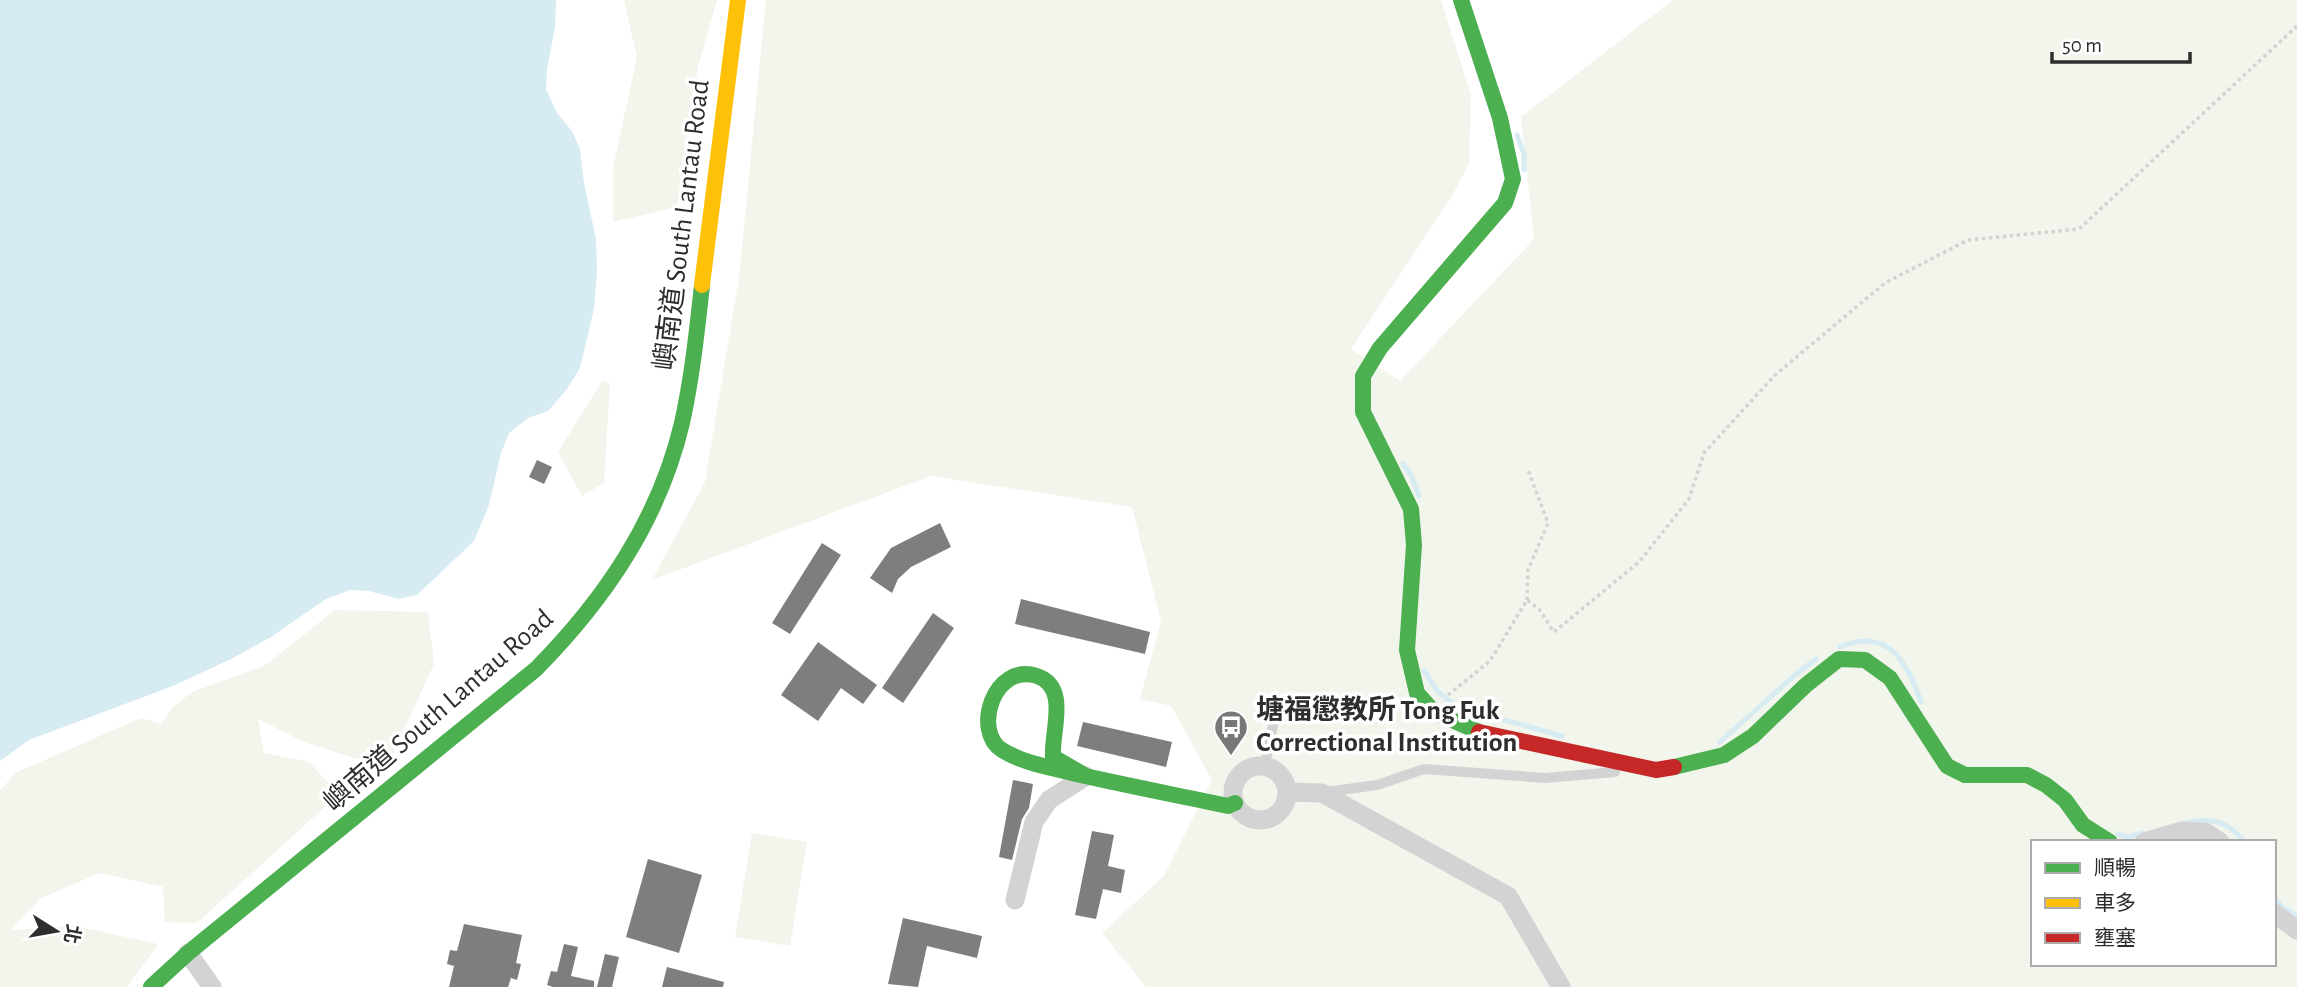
<svg xmlns="http://www.w3.org/2000/svg" width="2297" height="987" font-family="'Alegreya Sans','Noto Sans TC',sans-serif">
<style>
.green{fill:#f1f5eb;fill-rule:evenodd}
.water{fill:#d6ebf2}
.lines{fill:none;stroke-linecap:round;stroke-linejoin:round}
.stream{stroke:#d6ebf2;stroke-width:5}
.building{fill:#7e7e7e}
.path{stroke:#d3d3d3;stroke-width:3.5;stroke-dasharray:3.5 3.5;stroke-linecap:butt}
.lane{stroke:#d3d3d3;stroke-width:10}
.street{stroke:#d3d3d3;stroke-width:19}
.fast{stroke:#4caf50;stroke-width:16}
.slow{stroke:#ffc107;stroke-width:16}
.jam{stroke:#c62828;stroke-width:16}
.labels{text-anchor:middle;dominant-baseline:central;stroke-width:7;stroke-linejoin:round;paint-order:stroke}
.street-label{font-size:28px;fill:#2e2e2e;stroke:#fff}
.poi-label{font-size:28px;font-weight:bold;fill:#2e2e2e;stroke:#fff;text-anchor:start}
</style>
<rect width="100%" height="100%" fill="#fff"/>
<g class="green">
<polygon points="624,0 717,0 698,66 677,207 613,222 613,168 637,57"/>
<path d="M 766,0 L 1441,0 L 1471,95 L 1469,164 L 1453,194 L 1351,349 L 1400,381 L 1534,239 L 1521,117 L 1673,0 L 2297,0 L 2297,987 L 1146,987 L 1102,933 L 1164,876 L 1212,780 L 1171,706 L 1140,699 L 1161,621 L 1132,507 L 931,476 L 652,580 L 705,482 L 739,278 ZM 2033,842 L 2274,842 L 2274,964 L 2033,964 Z"/>
<polygon points="602,381 610,383 604,483 582,496 558,452"/>
<polygon points="335,610 428,612 434,664 392,756 366,762 304,742 258,719 264,753 309,762 339,794 197,923 165,922 163,887 100,873 41,898 11,930 76,926 158,944 127,987 0,987 0,790 17,772 141,718 161,724 173,707 192,692 264,666"/>
<polygon points="752,833 807,842 790,946 735,937"/>
</g>
<polygon class="water" points="0,0 556,0 555,27 547,70 546,89 557,113 572,131 580,149 584,183 596,239 597,270 594,309 580,368 567,389 548,411 528,418 509,433 501,453 489,505 474,541 417,595 398,599 369,591 350,590 326,599 271,637 231,659 173,686 29,740 0,761"/>
<g class="lines">
<g class="stream">
<polyline points="1517,135 1524,154 1524,170"/>
<polyline points="1403,464 1411,475 1419,496"/>
<path d="M 1840,647 C 1889,626 1908,664 1921,702"/>
<polyline points="1424,671 1438,692 1458,707 1562,736"/>
<polyline points="1720,742 1795,675 1816,659"/>
<path d="M 2187,823 C 2213,817 2227,821 2245,842"/>
<polyline points="2118,834 2128,837 2143,833"/>
<polyline points="2274,897 2281,906 2297,916"/>
</g>
</g>
<g class="building">
<polygon points="537,460 552,467 544,484 529,477"/>
<polygon points="940,523 951,547 911,567 898,579 892,593 870,578 891,548"/>
<polygon points="822,543 841,555 790,634 772,623"/>
<polygon points="1021,599 1150,632 1145,654 1015,624"/>
<polygon points="933,613 954,628 903,703 882,688"/>
<polygon points="818,642 877,685 863,704 841,688 818,721 781,695"/>
<polygon points="1083,722 1172,742 1166,767 1077,746"/>
<polygon points="1013,780 1033,784 1029,808 1022,819 1012,860 999,857"/>
<polygon points="1092,831 1114,835 1108,866 1125,870 1121,893 1103,889 1096,919 1075,915"/>
<polygon points="648,859 702,875 679,953 626,937"/>
<polygon points="903,918 982,936 977,958 927,946 918,987 888,984"/>
<polygon points="464,924 522,935 516,963 521,964 517,980 511,978 508,987 449,987 454,966 447,964 450,950 457,951"/>
<polygon points="564,944 578,947 571,976 594,981 594,987 553,987 547,985 551,971 557,972"/>
<polygon points="605,954 619,957 612,987 597,987"/>
<polygon points="667,967 724,982 723,987 662,987"/>
</g>
<g class="lines">
<g class="path">
<polyline points="1527,600 1528,570 1548,523 1528,470"/>
<polyline points="1448,695 1490,661 1527,600 1539,609 1554,632 1639,562 1689,499 1704,453 1775,375 1885,283 1968,240 2079,229 2297,26"/>
</g>
<g class="lane">
<polyline points="1265,765 1277,705"/>
<polyline points="1326,792 1377,785 1424,769 1545,778 1615,772"/>
</g>
<g class="street">
<circle cx="1260" cy="793" r="27"/>
<polyline points="1288,792 1322,793 1508,896 1561,987"/>
<polyline points="2144,842 2181,831 2205,832 2220,842"/>
<polyline points="1015,900 1034,822 1049,800 1086,776"/>
<polyline points="2274,913 2297,930"/>
<polyline points="188,953 212,987"/>
</g>
<g class="fast">
<polyline points="1461,0 1500,118 1513,179 1505,203 1380,348 1363,376 1363,412 1411,509 1414,545 1407,650 1417,693 1434,712 1479,732"/>
<polyline points="1674,767 1724,755 1753,736 1806,685 1839,659 1865,660 1890,678 1947,766 1965,775 2027,775 2046,785 2065,800 2083,825 2110,842"/>
<path d="M 1086,776 L 1053,757 C 1051,732 1070,687 1037,676 C 994,662 972,731 1002,750 C 1023,763 1048,767 1072,773 C 1124,785 1176,795 1228,806 L 1235,803"/>
<path d="M 151,987 L 188,953 L 536,669 C 605,599 659,520 682,423 C 692,378 697,331 702,285"/>
</g>
<polyline class="slow" points="702,285 738,0"/>
<polyline class="jam" points="1479,732 1656,770 1674,767"/>
</g>
<defs>
<g id="bus-pin" transform="scale(1.75)"><path d="M0 17L-7.5 6A9.5 9.5 0 1 1 7.5 6Z" fill="#777" stroke="#fff"/><path d="M-5-6H5V4H4V6H2V4H-2V6H-4V4H-5ZM-3.5-4V0h7V-4ZM-3.5 1.2v1.5H-2V1.2ZM2 1.2v1.5H3.5V1.2Z" fill="#fff"/></g>
</defs>
<g fill-rule="evenodd">
<use href="#bus-pin" x="1231" y="727"/>
</g>
<g class="labels">
<g class="street-label">
<text transform="translate(683 225) rotate(-83)">嶼南道 South Lantau Road</text>
<text transform="translate(439 711) rotate(-41)">嶼南道 South Lantau Road</text>
</g>
<g class="poi-label">
<text x="1256" y="711">塘福懲教所 Tong Fuk<tspan x="1256" dy="32">Correctional Institution</tspan></text>
</g>
</g>
<rect x="2031" y="840" width="245" height="126" fill="#ffffff" stroke="#ababab" stroke-width="2"/>
<rect x="2045" y="863" width="35" height="10" fill="#4caf50" stroke="#ababab" stroke-width="2"/>
<text x="2094" y="875" font-size="21" fill="#2e2e2e">順暢</text>
<rect x="2045" y="898" width="35" height="10" fill="#ffc107" stroke="#ababab" stroke-width="2"/>
<text x="2094" y="910" font-size="21" fill="#2e2e2e">車多</text>
<rect x="2045" y="933" width="35" height="10" fill="#c62828" stroke="#ababab" stroke-width="2"/>
<text x="2094" y="945" font-size="21" fill="#2e2e2e">壅塞</text>
<g transform="translate(56 931) rotate(101)" stroke="#ffffff" stroke-width="5" paint-order="stroke">
<path d="M0-5L12 26L0 18L-12 26Z" fill="#2e2e2e"/>
<text y="-10" font-size="19" font-weight="bold" text-anchor="middle" fill="#2e2e2e">北</text>
</g>
<path d="M2052 52v10h138v-10" fill="none" stroke="#2e2e2e" stroke-width="3.5"/>
<text x="2062" y="52" font-size="21" fill="#2e2e2e" stroke="#ffffff" stroke-width="5" paint-order="stroke">50 m</text>
</svg>
